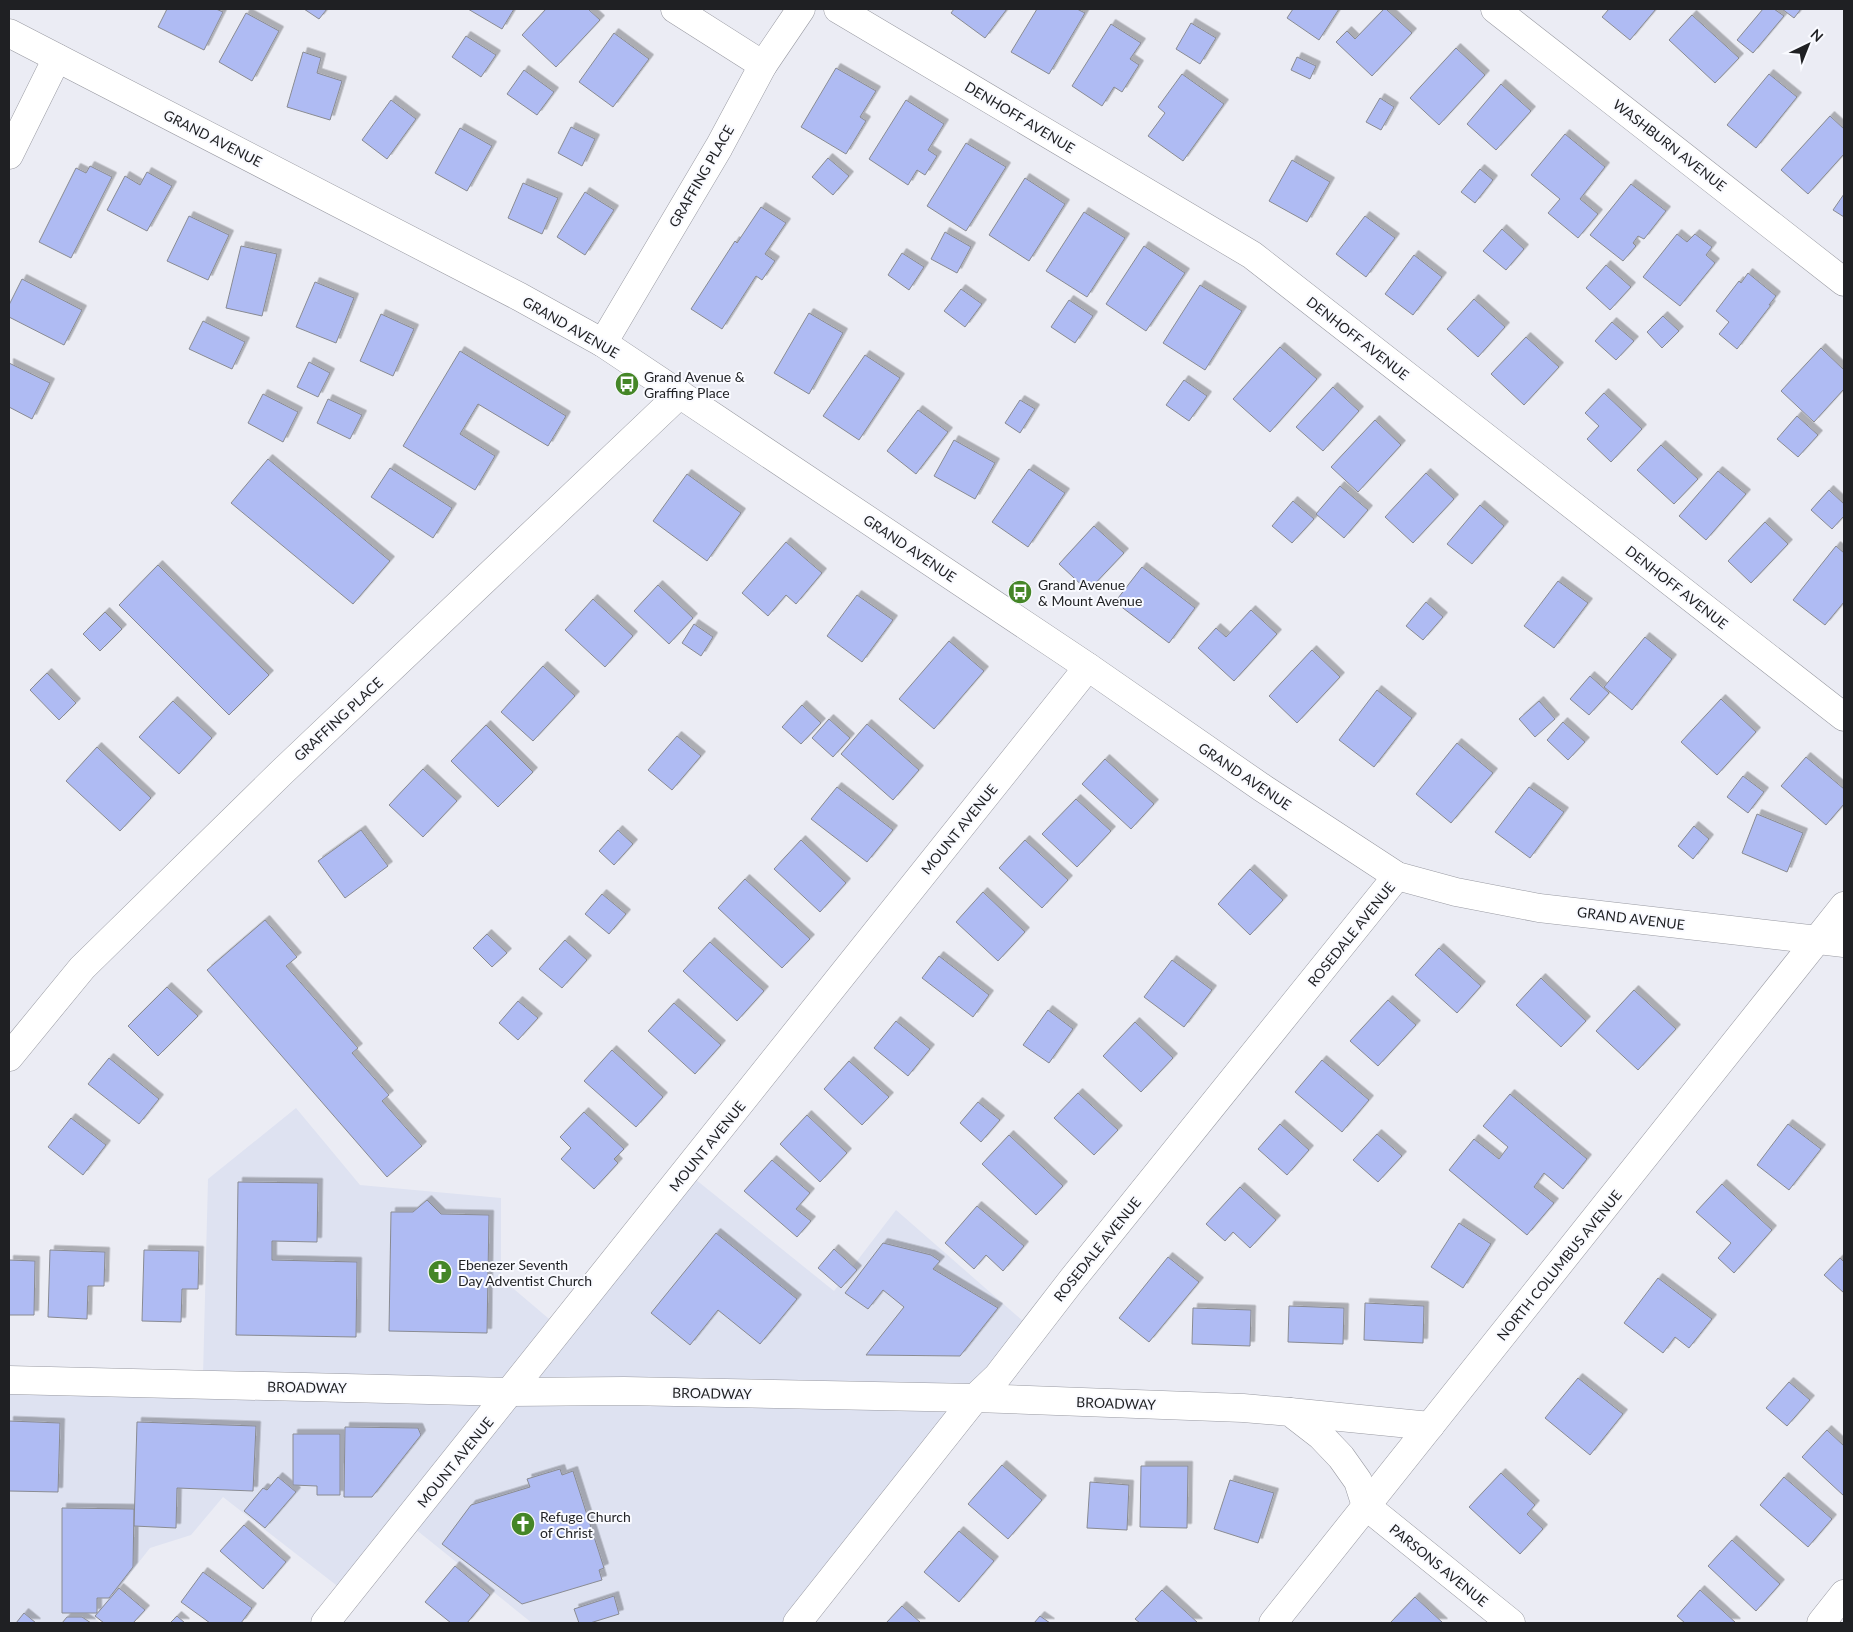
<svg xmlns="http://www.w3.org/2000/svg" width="1853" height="1632" font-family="Lato,sans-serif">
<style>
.built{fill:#dee2f1}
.building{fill:#afbbf3;stroke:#898b92;filter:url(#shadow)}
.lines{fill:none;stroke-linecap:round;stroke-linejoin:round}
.minor-casing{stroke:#999aa2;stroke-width:29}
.minor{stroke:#fff;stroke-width:28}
.labels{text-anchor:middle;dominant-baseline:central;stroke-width:4;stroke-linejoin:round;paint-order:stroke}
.street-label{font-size:14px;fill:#1f2023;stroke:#f9faff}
.poi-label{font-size:14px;fill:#1f2023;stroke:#f9faff;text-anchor:start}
</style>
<defs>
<filter id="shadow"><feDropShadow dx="4.5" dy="-4.5" stdDeviation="0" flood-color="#0004"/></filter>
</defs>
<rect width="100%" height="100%" fill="#ebecf4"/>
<polygon class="built" points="296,1108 360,1185 501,1198 501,1278 555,1324 685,1171 834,1291 896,1210 1031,1328 794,1623 532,1623 404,1520 345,1592 223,1497 191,1535 150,1548 95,1618 100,1623 9,1623 9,1374 203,1376 208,1179"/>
<g class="building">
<polygon points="167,9 216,9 223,12 204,50 158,27"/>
<polygon points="304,9 327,9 319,19"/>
<polygon points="468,9 514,9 502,29"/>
<polygon points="546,9 588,9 600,20 556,67 522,35"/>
<polygon points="954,9 1007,9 985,38 951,13"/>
<polygon points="1037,9 1077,9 1085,13 1049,74 1011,52"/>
<polygon points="1293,9 1339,9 1319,40 1287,18"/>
<polygon points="1384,9 1386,9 1412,33 1372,76 1336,42 1347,31 1355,39"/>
<polygon points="1609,9 1656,9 1630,40 1602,17"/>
<polygon points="1763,9 1774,9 1784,16 1753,53 1737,40"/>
<polygon points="1782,9 1801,9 1794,18"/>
<polygon points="246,13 279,31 252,81 219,62"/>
<polygon points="1692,15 1739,58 1715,83 1669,40"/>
<polygon points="1191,23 1216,38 1200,64 1176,49"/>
<polygon points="1111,24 1141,43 1130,59 1139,65 1122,92 1114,87 1102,106 1072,86"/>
<polygon points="614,33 649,59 613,107 579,82"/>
<polygon points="466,36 496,55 481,77 452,57"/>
<polygon points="1456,48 1485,75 1439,125 1410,98"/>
<polygon points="303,52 321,58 317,73 342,81 330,120 287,107"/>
<polygon points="1297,57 1316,66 1310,79 1291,70"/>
<polygon points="836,68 876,91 860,117 866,121 846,154 801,127"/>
<polygon points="524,70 554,92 537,115 507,94"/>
<polygon points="1182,74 1224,104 1183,161 1148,136 1165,113 1158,107"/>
<polygon points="1769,74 1797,97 1756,148 1727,125"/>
<polygon points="1501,84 1531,111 1496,150 1467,124"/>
<polygon points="1380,98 1394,107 1381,130 1366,122"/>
<polygon points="391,100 416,119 387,159 362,140"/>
<polygon points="906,100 944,124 928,150 937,156 925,175 917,170 908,185 869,159"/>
<polygon points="1830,116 1844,129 1844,154 1808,194 1781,170"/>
<polygon points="571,127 595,139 582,166 558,153"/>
<polygon points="460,128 492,146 467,191 435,173"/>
<polygon points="1565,134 1605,167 1580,199 1598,214 1578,238 1548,213 1560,199 1531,175"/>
<polygon points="966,143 1006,167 966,231 927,206"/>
<polygon points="828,158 849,176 833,195 812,177"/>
<polygon points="1292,160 1330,182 1307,222 1269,201"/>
<polygon points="90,166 112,177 71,258 39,242 76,168 86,173"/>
<polygon points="1480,169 1493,180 1475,203 1461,192"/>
<polygon points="147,172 172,186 147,231 107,210 125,176 140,185"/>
<polygon points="1025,178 1065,204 1029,261 989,235"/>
<polygon points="523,183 558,198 542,234 508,218"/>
<polygon points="1631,184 1666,211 1644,239 1638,236 1633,243 1636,246 1623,261 1590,235"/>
<polygon points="585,192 614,210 585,255 557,237"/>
<polygon points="1844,194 1844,217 1833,210"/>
<polygon points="761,207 786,223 765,254 775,261 762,280 756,276 722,329 691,309 735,241 737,243"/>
<polygon points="1084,212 1125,238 1087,297 1046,271"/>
<polygon points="189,216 229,235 208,280 167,261"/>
<polygon points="1365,216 1395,238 1366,277 1336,254"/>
<polygon points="1502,229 1524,249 1506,270 1483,251"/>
<polygon points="945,232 971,247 957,273 931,259"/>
<polygon points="1677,234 1687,242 1695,234 1712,247 1706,255 1715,263 1680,306 1643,277"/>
<polygon points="241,246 277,254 262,316 226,308"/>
<polygon points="1144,246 1185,273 1146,331 1106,304"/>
<polygon points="902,253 924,267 909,290 888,275"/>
<polygon points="1414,255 1442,277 1413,315 1385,294"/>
<polygon points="1606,265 1631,287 1610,310 1586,288"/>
<polygon points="1748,273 1776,296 1769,305 1771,305 1737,349 1719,334 1729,322 1716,311 1739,281 1741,283"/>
<polygon points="22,279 82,310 64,345 9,317 9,305"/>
<polygon points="315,282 354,298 336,343 296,327"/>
<polygon points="1200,285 1242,311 1205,370 1163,343"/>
<polygon points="961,289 982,304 965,327 944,311"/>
<polygon points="1474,299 1505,327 1478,357 1447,329"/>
<polygon points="1069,300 1093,316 1075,343 1051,327"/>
<polygon points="809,313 843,333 809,394 774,373"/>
<polygon points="381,314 414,329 393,376 360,361"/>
<polygon points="1663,316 1679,331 1662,348 1647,332"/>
<polygon points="203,321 245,342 232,369 189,349"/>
<polygon points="1612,322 1634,341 1616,360 1595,341"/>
<polygon points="1526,337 1559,367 1524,405 1491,374"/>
<polygon points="1280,347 1317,379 1270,432 1233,399"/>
<polygon points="1821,348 1844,370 1844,389 1814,422 1781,391"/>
<polygon points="460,351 566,416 548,446 478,404 460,434 495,456 475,490 403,446"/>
<polygon points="865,355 900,378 859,440 823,416"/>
<polygon points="309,362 330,373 318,397 297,387"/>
<polygon points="9,363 50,383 32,419 9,407"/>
<polygon points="1184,380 1207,396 1189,421 1166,405"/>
<polygon points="1333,387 1359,411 1323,451 1296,427"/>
<polygon points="1604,393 1642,429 1611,462 1587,439 1599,426 1585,413"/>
<polygon points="263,394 298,412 283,442 248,423"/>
<polygon points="328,399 362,415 350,439 317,423"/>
<polygon points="1020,400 1035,409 1020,433 1005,423"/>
<polygon points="918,410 948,432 916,474 887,451"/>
<polygon points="1797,416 1818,435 1798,457 1777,439"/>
<polygon points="1375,420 1401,445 1358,492 1331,467"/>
<polygon points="954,440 995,463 975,499 934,476"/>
<polygon points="1661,445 1698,479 1674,504 1637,470"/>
<polygon points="268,459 390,561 353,604 231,503"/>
<polygon points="390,468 452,508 433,538 371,497"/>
<polygon points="1029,469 1065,493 1028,547 992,522"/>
<polygon points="1718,471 1746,494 1706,540 1679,516"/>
<polygon points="1426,473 1454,499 1413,543 1385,517"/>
<polygon points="687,474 741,513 707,561 653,521"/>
<polygon points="1340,486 1368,510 1344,538 1316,514"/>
<polygon points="1829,490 1844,504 1844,516 1832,529 1811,510"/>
<polygon points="1293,501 1314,519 1292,543 1272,526"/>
<polygon points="1480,505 1504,526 1472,564 1447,544"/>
<polygon points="1765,522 1788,544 1751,583 1728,561"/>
<polygon points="1094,526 1124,553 1088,591 1059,564"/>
<polygon points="786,542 822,573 796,604 786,595 768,616 742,593"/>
<polygon points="1836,546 1844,553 1844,602 1825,625 1793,600"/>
<polygon points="158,565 269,675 229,715 119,605"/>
<polygon points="1142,567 1195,608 1169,643 1115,602"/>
<polygon points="1558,581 1588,603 1554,648 1524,626"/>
<polygon points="658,585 693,618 669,644 634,611"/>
<polygon points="857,595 893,620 862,662 827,636"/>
<polygon points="593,599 633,636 605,667 565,630"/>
<polygon points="1426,602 1443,617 1423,640 1406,626"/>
<polygon points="1251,610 1277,634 1234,681 1198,648 1216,628 1226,637"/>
<polygon points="105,612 122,629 100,651 83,634"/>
<polygon points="694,624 713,637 701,656 682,643"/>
<polygon points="1645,637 1672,659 1632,710 1604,687"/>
<polygon points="949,641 984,671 934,729 899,699"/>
<polygon points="1312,650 1340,677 1297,723 1269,696"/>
<polygon points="543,666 575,696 533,741 501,712"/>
<polygon points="47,673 76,703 59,720 30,690"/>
<polygon points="1590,676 1609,693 1589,715 1570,699"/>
<polygon points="1377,690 1412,718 1374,767 1339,740"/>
<polygon points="1721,699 1756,732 1717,775 1681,742"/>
<polygon points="173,701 212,738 179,774 139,737"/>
<polygon points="1539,701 1555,719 1535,737 1519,719"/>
<polygon points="802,705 821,723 801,744 782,727"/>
<polygon points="829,719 850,738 833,757 812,738"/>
<polygon points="1563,722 1585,742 1568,760 1547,740"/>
<polygon points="867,724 919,770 893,800 841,754"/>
<polygon points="486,725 533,772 498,807 451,761"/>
<polygon points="677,736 701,756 672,790 648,770"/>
<polygon points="1457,743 1493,773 1451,823 1416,794"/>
<polygon points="97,747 151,798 120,831 66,781"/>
<polygon points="1806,757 1844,789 1844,804 1826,825 1781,786"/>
<polygon points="1105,759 1154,804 1131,829 1082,784"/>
<polygon points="423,769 457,801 423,837 389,805"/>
<polygon points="1743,776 1764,792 1748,813 1727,797"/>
<polygon points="837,787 893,830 867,862 811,819"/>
<polygon points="1529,787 1564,812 1530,858 1495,832"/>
<polygon points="1076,799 1111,831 1077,867 1042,834"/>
<polygon points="1757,814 1803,833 1787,872 1742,853"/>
<polygon points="1694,826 1709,839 1693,859 1678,846"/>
<polygon points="361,830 388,866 345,898 318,861"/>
<polygon points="618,830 633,844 614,865 599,851"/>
<polygon points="801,840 846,883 820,912 774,869"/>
<polygon points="1025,840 1068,880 1042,908 999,868"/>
<polygon points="1250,869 1283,900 1250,935 1218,904"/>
<polygon points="745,879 810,939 782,968 718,908"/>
<polygon points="983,892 1025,932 998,961 956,922"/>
<polygon points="602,894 626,914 609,934 585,914"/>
<polygon points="265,920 297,957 286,966 358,1048 352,1053 389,1095 382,1101 422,1146 387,1177 207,970"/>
<polygon points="487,934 507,953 492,967 473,948"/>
<polygon points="565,940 587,960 562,988 539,969"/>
<polygon points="710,942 764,991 737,1021 683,971"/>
<polygon points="1439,948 1481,986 1457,1013 1415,975"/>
<polygon points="939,956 989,995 973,1017 922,978"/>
<polygon points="1172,960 1212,990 1184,1027 1144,997"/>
<polygon points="1541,978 1586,1021 1561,1047 1516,1005"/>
<polygon points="167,987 198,1016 158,1056 128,1026"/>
<polygon points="1634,990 1676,1029 1638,1070 1596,1031"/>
<polygon points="1388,1000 1416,1025 1378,1066 1350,1041"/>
<polygon points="518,1001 538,1018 518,1040 499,1023"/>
<polygon points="674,1003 721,1045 695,1074 648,1031"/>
<polygon points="1048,1010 1073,1029 1049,1063 1023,1045"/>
<polygon points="896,1021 930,1049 908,1076 874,1048"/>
<polygon points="1135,1022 1173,1058 1141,1092 1103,1056"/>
<polygon points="612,1050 663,1097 636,1127 584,1081"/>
<polygon points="109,1058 159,1099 139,1124 88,1084"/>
<polygon points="1322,1060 1369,1100 1342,1132 1295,1092"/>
<polygon points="849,1061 889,1097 862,1125 824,1089"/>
<polygon points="1078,1093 1118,1130 1094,1155 1054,1118"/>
<polygon points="1510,1094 1587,1159 1563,1189 1544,1173 1534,1187 1554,1203 1527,1235 1449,1170 1474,1139 1499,1159 1508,1147 1483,1126"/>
<polygon points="978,1102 1000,1120 981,1142 960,1123"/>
<polygon points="584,1112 624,1149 614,1159 618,1163 594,1189 561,1159 571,1148 560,1137"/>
<polygon points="807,1115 847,1153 820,1182 780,1144"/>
<polygon points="71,1118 106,1145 83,1175 48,1147"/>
<polygon points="1280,1124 1309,1150 1287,1175 1258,1149"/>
<polygon points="1788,1124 1821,1149 1789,1190 1757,1165"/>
<polygon points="1377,1134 1402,1156 1378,1182 1353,1160"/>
<polygon points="1009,1135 1063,1186 1036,1215 982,1164"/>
<polygon points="772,1160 810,1193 796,1209 811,1221 797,1237 744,1191"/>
<polygon points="238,1182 318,1183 317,1242 272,1241 272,1260 357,1262 356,1337 236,1335"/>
<polygon points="1722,1184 1772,1230 1734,1273 1718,1258 1731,1243 1696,1212"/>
<polygon points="1240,1187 1276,1220 1250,1248 1233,1232 1225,1241 1206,1224"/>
<polygon points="427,1200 441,1214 489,1215 487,1333 389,1331 391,1212 413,1212"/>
<polygon points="977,1206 1024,1246 1003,1271 986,1255 974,1269 945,1243"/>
<polygon points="1459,1223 1491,1244 1463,1288 1431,1267"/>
<polygon points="716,1233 797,1299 760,1344 718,1310 690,1345 651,1313"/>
<polygon points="883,1243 931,1255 940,1261 933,1269 998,1308 960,1356 866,1355 904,1307 883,1290 868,1309 845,1293"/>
<polygon points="834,1249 857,1270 841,1288 818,1268"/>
<polygon points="50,1250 105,1252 104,1286 88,1286 87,1319 48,1317"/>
<polygon points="144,1250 199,1251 198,1289 182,1289 181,1322 142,1321"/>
<polygon points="1168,1257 1199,1282 1149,1342 1119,1318"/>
<polygon points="1840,1258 1844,1262 1844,1293 1824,1275"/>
<polygon points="9,1260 35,1261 34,1315 9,1315"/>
<polygon points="1658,1278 1712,1319 1689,1348 1675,1337 1663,1353 1624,1323"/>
<polygon points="1365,1303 1424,1306 1423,1343 1364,1340"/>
<polygon points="1289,1306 1344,1308 1343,1344 1288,1342"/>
<polygon points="1193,1308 1251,1310 1250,1346 1192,1344"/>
<polygon points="1578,1378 1623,1414 1590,1455 1545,1418"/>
<polygon points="1789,1382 1810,1400 1787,1426 1766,1408"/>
<polygon points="9,1421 60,1423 58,1492 9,1491"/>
<polygon points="137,1422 256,1426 253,1491 177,1488 176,1528 134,1526"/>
<polygon points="345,1427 418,1428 421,1435 372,1497 344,1497"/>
<polygon points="1827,1430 1844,1446 1844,1496 1802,1457"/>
<polygon points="293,1434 340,1434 340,1495 317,1495 317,1486 293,1485"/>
<polygon points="1002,1465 1042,1500 1008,1539 968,1504"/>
<polygon points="1141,1466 1188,1466 1187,1528 1140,1527"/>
<polygon points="560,1469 562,1475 573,1471 604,1568 599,1570 602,1580 522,1604 442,1544 471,1505 530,1487 527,1479"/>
<polygon points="1501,1473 1535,1505 1527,1514 1543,1529 1520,1554 1469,1507"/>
<polygon points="278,1477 296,1492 265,1528 244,1511 263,1488 267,1490"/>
<polygon points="1784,1477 1832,1519 1808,1547 1760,1505"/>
<polygon points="1230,1480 1274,1493 1258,1543 1214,1529"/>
<polygon points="1090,1482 1129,1485 1127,1530 1087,1528"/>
<polygon points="62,1508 134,1509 133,1567 109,1598 97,1598 97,1613 62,1613"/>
<polygon points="244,1525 286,1562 263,1589 220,1551"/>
<polygon points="959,1531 994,1561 959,1602 924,1572"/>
<polygon points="1732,1540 1780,1584 1756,1611 1708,1566"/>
<polygon points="455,1566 490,1595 467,1623 451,1623 425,1602"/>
<polygon points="203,1572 252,1608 241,1623 210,1623 181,1602"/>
<polygon points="119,1588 145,1610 133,1623 104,1623 95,1616"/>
<polygon points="1162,1590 1198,1623 1140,1623 1135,1619"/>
<polygon points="1700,1590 1736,1623 1685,1623 1677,1616"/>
<polygon points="614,1596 619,1614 590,1623 579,1623 574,1609"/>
<polygon points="1415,1597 1443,1623 1390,1623"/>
<polygon points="902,1606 921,1623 886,1623"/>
<polygon points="24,1613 36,1623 16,1623"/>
<polygon points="177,1616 185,1623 170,1623"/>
<polygon points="1040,1616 1050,1623 1034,1623"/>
<polygon points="67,1617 82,1617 91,1623 62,1623"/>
</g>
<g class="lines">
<g class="minor-casing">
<g id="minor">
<polyline points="675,9 763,65"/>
<polyline points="838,9 1252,255 1844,717"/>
<polyline points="1495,9 1844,282"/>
<polyline points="9,33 520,297 603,343 1088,667 1261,787 1397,876 1456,892 1539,908 1844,943"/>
<polyline points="9,155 57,58"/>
<polyline points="603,343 719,147 763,65 801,9"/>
<polyline points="9,1057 82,968 282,772 680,394"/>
<polyline points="9,1380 511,1392 624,1391 975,1398 1243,1408 1290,1412 1321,1436 1341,1457 1358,1481 1366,1506"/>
<polyline points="1290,1412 1430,1426"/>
<polyline points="1366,1506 1511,1623"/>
<polyline points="325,1623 1088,667"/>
<polyline points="797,1623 975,1398 997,1377 1071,1281 1397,876"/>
<polyline points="1273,1623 1844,906"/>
<polyline points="1821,1623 1844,1594"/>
</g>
</g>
<use href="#minor" class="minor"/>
</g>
<defs>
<g id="bus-disc" transform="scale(1.25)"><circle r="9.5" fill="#458627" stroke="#f9faff"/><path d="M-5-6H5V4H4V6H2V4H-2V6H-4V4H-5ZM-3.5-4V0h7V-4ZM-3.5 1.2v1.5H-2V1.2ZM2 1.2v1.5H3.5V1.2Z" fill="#fff"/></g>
<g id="church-disc" transform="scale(1.25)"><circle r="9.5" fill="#458627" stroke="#f9faff"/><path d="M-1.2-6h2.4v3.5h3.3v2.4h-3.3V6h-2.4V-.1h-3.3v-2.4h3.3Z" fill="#fff"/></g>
</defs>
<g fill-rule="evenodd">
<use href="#bus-disc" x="627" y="384"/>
<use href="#bus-disc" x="1020" y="592"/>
<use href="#church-disc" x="440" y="1272"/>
<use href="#church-disc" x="523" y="1524"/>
</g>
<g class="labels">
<g class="street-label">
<text transform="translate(1020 117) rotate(31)">DENHOFF AVENUE</text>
<text transform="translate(213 138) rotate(27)">GRAND AVENUE</text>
<text transform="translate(1670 145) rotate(38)">WASHBURN AVENUE</text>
<text transform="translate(701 176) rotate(-60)">GRAFFING PLACE</text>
<text transform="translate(571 327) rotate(30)">GRAND AVENUE</text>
<text transform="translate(1358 338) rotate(38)">DENHOFF AVENUE</text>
<text transform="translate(910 548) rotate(34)">GRAND AVENUE</text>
<text transform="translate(1677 587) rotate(38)">DENHOFF AVENUE</text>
<text transform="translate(338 719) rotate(-43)">GRAFFING PLACE</text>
<text transform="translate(1245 776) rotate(34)">GRAND AVENUE</text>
<text transform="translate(959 829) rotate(-51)">MOUNT AVENUE</text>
<text transform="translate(1631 918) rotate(7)">GRAND AVENUE</text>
<text transform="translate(1351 934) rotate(-51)">ROSEDALE AVENUE</text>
<text transform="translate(707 1146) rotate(-51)">MOUNT AVENUE</text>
<text transform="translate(1097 1249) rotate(-51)">ROSEDALE AVENUE</text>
<text transform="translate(1559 1265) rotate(-51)">NORTH COLUMBUS AVENUE</text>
<text transform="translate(307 1387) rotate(1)">BROADWAY</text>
<text transform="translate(712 1393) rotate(1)">BROADWAY</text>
<text transform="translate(1116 1403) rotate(2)">BROADWAY</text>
<text transform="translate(455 1462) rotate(-51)">MOUNT AVENUE</text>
<text transform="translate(1439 1565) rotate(39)">PARSONS AVENUE</text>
</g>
<g class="poi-label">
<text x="644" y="376">Grand Avenue &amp;<tspan x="644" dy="16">Graffing Place</tspan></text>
<text x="1038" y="584">Grand Avenue<tspan x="1038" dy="16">&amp; Mount Avenue</tspan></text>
<text x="458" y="1264">Ebenezer Seventh<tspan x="458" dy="16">Day Adventist Church</tspan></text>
<text x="540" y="1516">Refuge Church<tspan x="540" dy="16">of Christ</tspan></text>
</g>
</g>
<rect width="1853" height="1632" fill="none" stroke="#1f2023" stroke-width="20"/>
<g transform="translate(1808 45) rotate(43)" stroke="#f9faff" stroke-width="4" paint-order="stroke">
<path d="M0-4L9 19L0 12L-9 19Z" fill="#1f2023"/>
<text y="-8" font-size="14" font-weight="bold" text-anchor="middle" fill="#1f2023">N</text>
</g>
</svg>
